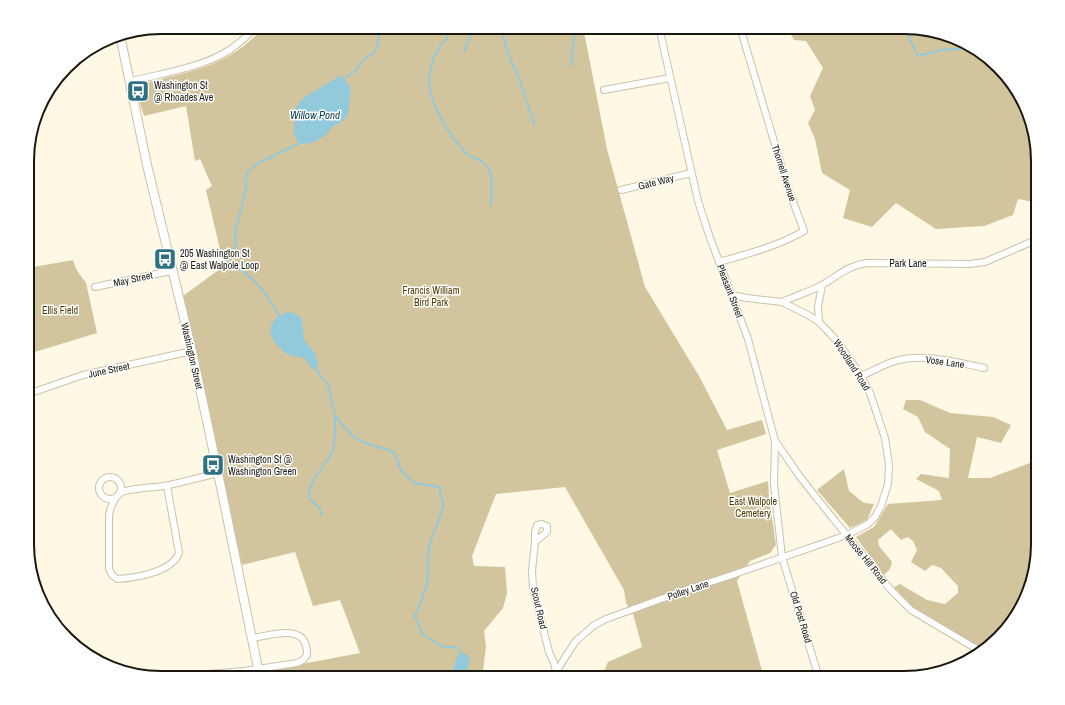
<svg xmlns="http://www.w3.org/2000/svg" width="1065" height="705" font-family="'Archivo Narrow',sans-serif">
<style>
.green{fill:#d2c49d}
.water{fill:#92cadb}
.lines{fill:none;stroke-linecap:round;stroke-linejoin:round}
.stream{stroke:#92cadb;stroke-width:2}
.minor-casing{stroke:#cbc2ac;stroke-width:8}
.major-casing{stroke:#cbc2ac;stroke-width:10}
.minor{stroke:#fff;stroke-width:6}
.major{stroke:#fff;stroke-width:8}
.labels{text-anchor:middle;dominant-baseline:central;stroke-width:3;stroke-linejoin:round;paint-order:stroke}
.poi-label{font-size:10px;fill:#1a170f;stroke:#fff;text-anchor:start}
.street-label{font-size:10px;fill:#1a170f;stroke:#fff}
.park-label{font-size:10px;fill:#4b3a00;stroke:#fff}
.water-label{font-size:11px;font-style:italic;fill:#0e404d;stroke:#fff}
.rim{fill:none;stroke:#1a170f;stroke-width:2}
</style>
<rect width="100%" height="100%" fill="#fef8e5"/>
<g class="green">
<path d="M 264,27 L 583,27 L 607,149 L 645,287 L 699,376 L 727,430 L 762,420 L 766,434 L 717,450 L 730,493 L 768,481 L 769,497 L 776,545 L 770,553 L 750,561 L 737,581 L 764,678 L 601,678 L 608,662 L 642,647 L 633,614 L 626,603 L 624,590 L 565,487 L 496,494 L 472,556 L 474,566 L 505,567 L 507,593 L 503,608 L 484,631 L 486,647 L 482,678 L 266,678 L 265,671 L 360,653 L 340,600 L 313,606 L 295,552 L 242,565 L 183,296 L 224,266 L 206,190 L 212,186 L 200,159 L 195,161 L 186,106 L 144,116 C 141,106 133,89 145,83 C 193,71 229,66 264,27 Z"/>
<polygon points="787,27 904,27 947,34 978,50 1020,94 1038,153 1038,211 1033,202 1018,199 1013,215 984,226 936,229 896,203 872,227 843,218 850,190 822,173 815,139 808,123 815,110 810,96 823,68 806,41 794,40"/>
<polygon points="73,260 76,269 86,283 97,333 28,354 28,268"/>
<polygon points="906,400 920,400 950,413 993,417 1011,425 1001,443 977,437 968,478 990,478 1038,460 1038,552 1015,618 983,649 912,607 894,587 900,584 927,600 945,604 958,593 958,586 941,568 932,565 925,571 911,562 917,550 913,541 908,537 901,540 891,529 878,540 879,546 892,562 890,569 884,575 856,537 874,527 888,504 942,500 939,491 916,479 921,474 949,478 950,449 925,432 918,417 903,409"/>
<polygon points="844,469 849,491 864,503 874,504 867,520 850,528 817,490"/>
</g>
<g class="water">
<polygon points="341,75 351,88 348,115 342,121 331,128 326,135 314,142 302,144 296,139 294,133 295,109 302,99"/>
<path d="M 289,312 L 296,314 L 302,319 L 304,340 L 315,353 L 318,365 L 313,370 C 310,366 307,360 303,358 C 299,356 294,357 291,356 C 280,351 266,336 272,324 C 276,317 281,314 289,312 Z"/>
<polygon points="458,654 466,654 470,660 464,678 454,678 452,672"/>
</g>
<g class="lines">
<g class="stream">
<path d="M 449,27 L 446,40 L 441,43 C 440,49 436,52 434,57 C 432,63 429,74 429,81 C 429,102 451,139 467,154 C 473,159 482,159 487,166 C 494,175 491,194 491,205"/>
<polyline points="501,27 508,54 519,78 534,124"/>
<polyline points="903,27 906,31 918,56 941,50 966,48 989,64 992,64"/>
<polyline points="464,52 471,34 471,27"/>
<polyline points="571,66 575,27"/>
<polyline points="341,80 354,72 366,57 372,55 377,48 379,35 378,31 380,27"/>
<path d="M 280,318 C 272,301 259,284 244,272 C 240,269 234,268 229,266 L 228,262 L 228,258 L 236,245 L 235,233 L 246,189 L 246,180 L 248,171 L 257,164 L 302,142"/>
<polyline points="315,366 322,379 328,384 335,416 354,437 362,442 388,450 394,453 401,470 407,477 415,483 440,487 440,494 444,505 429,546 427,585 415,616 422,634 441,646 458,648 463,655"/>
<path d="M 322,516 L 319,507 L 309,499 C 308,478 327,467 333,449 C 336,439 335,427 335,418"/>
</g>
<g class="minor-casing">
<g id="minor">
<polyline points="659,27 698,201 709,235 748,339 775,441 774,484 782,557 819,678"/>
<path d="M 129,82 C 158,74 200,68 226,52 C 237,46 247,36 256,27"/>
<polyline points="604,90 670,78"/>
<polyline points="621,190 691,173"/>
<path d="M 719,262 C 748,254 778,246 804,231 L 787,185 L 740,27"/>
<polyline points="95,287 171,271"/>
<path d="M 782,302 C 795,296 809,292 822,285 C 838,276 847,266 866,263 L 970,264 L 985,262 L 1038,239"/>
<polyline points="819,322 818,307 822,285"/>
<path d="M 861,376 C 871,372 881,366 892,362 C 921,352 955,362 984,368"/>
<polyline points="28,394 83,375 192,351"/>
<polyline points="776,442 798,474 815,496 891,590 911,610 980,651"/>
<circle cx="110" cy="488" r="11"/>
<path d="M 121,492 C 135,488 150,488 164,486 C 182,483 200,477 218,473"/>
<path d="M 115,499 L 111,507 L 109,515 L 109,569 L 112,575 L 117,579 C 136,578 172,572 179,553 L 167,486"/>
<polyline points="535,542 535,532 537,525 542,524 547,526 547,532 535,542 532,571 533,588 549,652 554,663 556,671"/>
<path d="M 159,678 L 244,671 L 297,663 L 303,660 L 307,655 C 308,622 273,635 252,638"/>
<polyline points="552,678 575,642 593,626 606,619 683,591 729,576 847,535 868,524 875,517 881,506 888,484 889,465 885,438 870,393 861,376 838,342 819,322 808,315 782,302 747,298 731,295"/>
</g>
</g>
<g class="major-casing">
<polyline id="major" points="120,35 147,165 192,351 218,473 260,678"/>
</g>
<use href="#minor" class="minor"/>
<use href="#major" class="major"/>
</g>
<defs>
<g id="bus-square" transform="scale(1.15)"><rect x="-9" y="-9" width="18" height="18" rx="4" fill="#2f7183" stroke="#fff"/><path d="M-5-6H5V4H4V6H2V4H-2V6H-4V4H-5ZM-3.5-4V0h7V-4ZM-3.5 1.2v1.5H-2V1.2ZM2 1.2v1.5H3.5V1.2Z" fill="#fff"/></g>
</defs>
<g fill-rule="evenodd">
<use href="#bus-square" x="138" y="91"/>
<use href="#bus-square" x="165" y="259"/>
<use href="#bus-square" x="213" y="465"/>
</g>
<g class="labels">
<g class="poi-label">
<text x="154" y="85">Washington St<tspan x="154" dy="12">@ Rhoades Ave</tspan></text>
<text x="180" y="253">205 Washington St<tspan x="180" dy="12">@ East Walpole Loop</tspan></text>
<text x="228" y="459">Washington St @<tspan x="228" dy="12">Washington Green</tspan></text>
</g>
<g class="street-label">
<text transform="translate(784 173) rotate(72)">Thornell Avenue</text>
<text transform="translate(656 182) rotate(-14)">Gate Way</text>
<text x="908" y="263">Park Lane</text>
<text transform="translate(133 279) rotate(-12)">May Street</text>
<text transform="translate(730 291) rotate(69)">Pleasant Street</text>
<text transform="translate(192 356) rotate(77)">Washington Street</text>
<text transform="translate(945 362) rotate(8)">Vose Lane</text>
<text transform="translate(852 365) rotate(57)">Woodland Road</text>
<text transform="translate(109 370) rotate(-12)">June Street</text>
<text transform="translate(866 559) rotate(51)">Moose Hill Road</text>
<text transform="translate(688 590) rotate(-19)">Polley Lane</text>
<text transform="translate(539 608) rotate(77)">Scout Road</text>
<text transform="translate(801 617) rotate(73)">Old Post Road</text>
</g>
<g class="park-label">
<text x="431" y="290">Francis William<tspan x="431" dy="12">Bird Park</tspan></text>
<text x="60" y="310">Ellis Field</text>
<text x="753" y="501">East Walpole<tspan x="753" dy="12">Cemetery</tspan></text>
</g>
<g class="water-label">
<text x="315" y="115">Willow Pond</text>
</g>
</g>
<path d="M0 0H1065V705H0ZM161 34H904A127 127 0 0 1 1031 161V544A127 127 0 0 1 904 671H161A127 127 0 0 1 34 544V161A127 127 0 0 1 161 34Z" fill="#fff" fill-rule="evenodd"/>
<path class="rim" d="M161 34H904A127 127 0 0 1 1031 161V544A127 127 0 0 1 904 671H161A127 127 0 0 1 34 544V161A127 127 0 0 1 161 34Z"/>
</svg>
